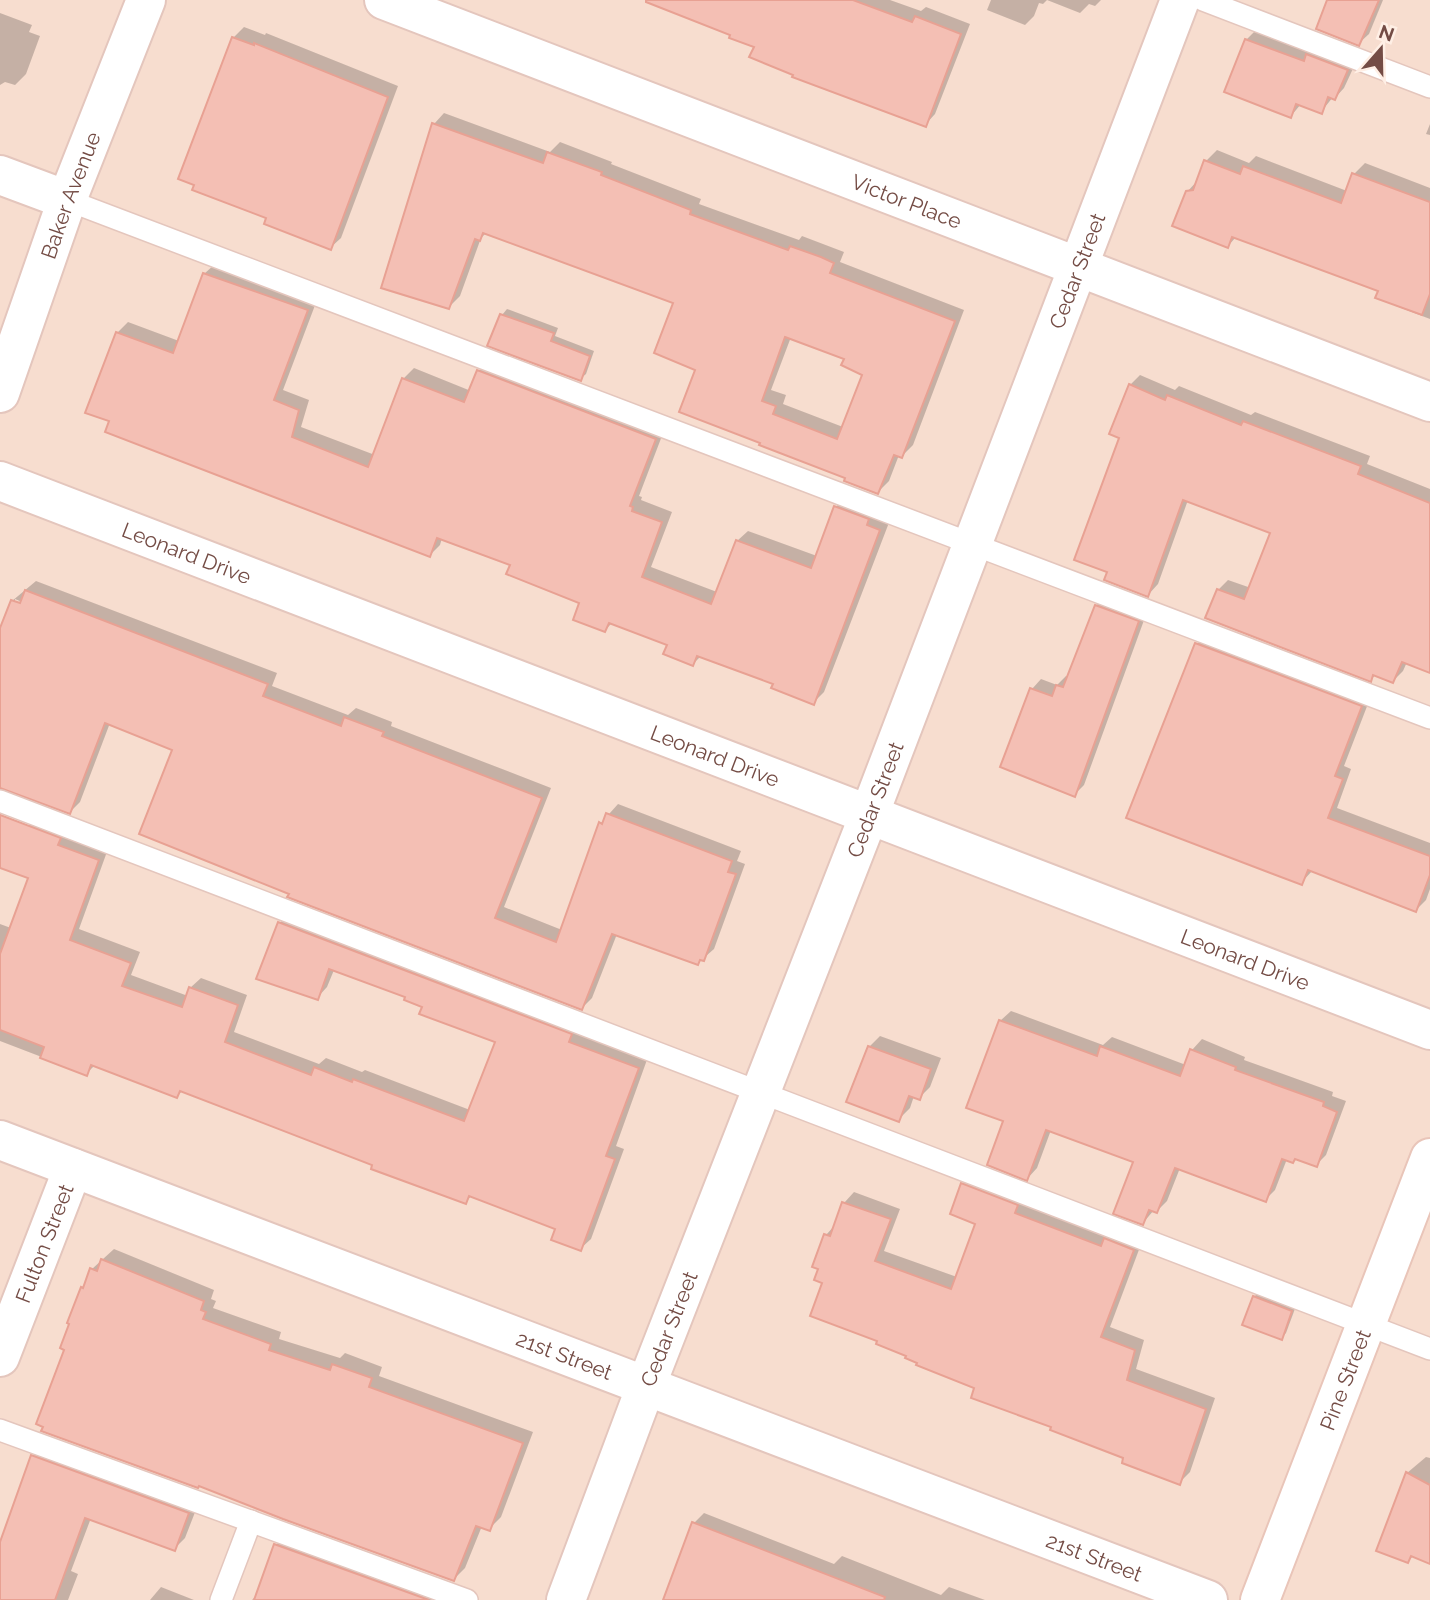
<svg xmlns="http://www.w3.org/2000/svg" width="1430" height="1600" font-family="Raleway,sans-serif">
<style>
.residential{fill:#f7ddcf}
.shadow{fill:#0003;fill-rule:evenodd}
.building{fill:#f4bfb4;stroke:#e8a193;stroke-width:2;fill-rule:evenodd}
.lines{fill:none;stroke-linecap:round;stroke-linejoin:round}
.lane-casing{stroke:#e4c6bd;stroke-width:24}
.street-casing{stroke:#e4c6bd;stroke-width:42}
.secondary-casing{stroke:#e9c5b9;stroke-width:42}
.lane{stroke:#fff;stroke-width:21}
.street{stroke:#fff;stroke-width:38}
.secondary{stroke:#fff;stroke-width:38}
.labels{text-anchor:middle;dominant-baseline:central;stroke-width:5;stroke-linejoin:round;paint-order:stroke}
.street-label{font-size:21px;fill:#744c45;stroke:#ffefe5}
</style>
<rect width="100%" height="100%" fill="#fdeade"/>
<rect class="residential" x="0" y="0" width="1430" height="1600"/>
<g class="shadow">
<polygon points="645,0 890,0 921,11 926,7 970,24 935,114 925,125 733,34"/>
<polygon points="991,0 1101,0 1095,6 1089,4 1080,13 1047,0 1043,4 1039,3 1034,16 1025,25 987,10"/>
<polygon points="1329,0 1383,0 1369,34 1358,44"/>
<polygon points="0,13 32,25 29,32 40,36 26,74 15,85 5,82 0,85"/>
<polygon points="244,27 265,35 266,33 398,86 341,238 330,248 269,217 233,38"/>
<polygon points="1256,30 1357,60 1344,88 1335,98 1333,97 1321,112 1301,104 1291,116 1246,40"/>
<path d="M 444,113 L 550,152 L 560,142 L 612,162 L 611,164 L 701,199 L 699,204 L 799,240 L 802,236 L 844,252 L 840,262 L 964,310 L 913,445 L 902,456 L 899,455 L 889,481 L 878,492 L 847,477 L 697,369 L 676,302 L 486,233 L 481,238 L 460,296 L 449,307 L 434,124 ZM 791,337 L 846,358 L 864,374 L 843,427 L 783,404 L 786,395 L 771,390 Z"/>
<polygon points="1430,124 1430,135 1426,134"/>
<polygon points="1217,150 1249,163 1256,156 1347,191 1354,174 1365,163 1430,188 1430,319 1396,306 1380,290 1236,237 1228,246 1187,192 1198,180 1206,161"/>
<polygon points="215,264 317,300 283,390 309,400 301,427 375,455 403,379 414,368 471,391 479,371 489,361 665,428 639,496 642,497 641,500 672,512 651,567 717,592 737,541 748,531 817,556 836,507 846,496 890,520 824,692 813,703 775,683 701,656 693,664 669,644 612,623 605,630 581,602 512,564 442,538 440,545 430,555 111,420 117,333 128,322 179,341 204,274"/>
<polygon points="507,309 558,328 555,336 594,351 586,374 580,379 502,315"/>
<polygon points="1140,375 1175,390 1179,386 1251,415 1255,412 1370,456 1367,464 1430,489 1430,671 1407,662 1403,671 1393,681 1376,674 1371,680 1218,590 1228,580 1251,588 1272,532 1188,500 1158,584 1148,595 1109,571 1121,437 1130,385"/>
<path d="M 36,581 L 277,673 L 272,686 L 348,715 L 356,708 L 392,722 L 391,726 L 551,788 L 504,907 L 562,930 L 601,823 L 618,804 L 741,851 L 737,861 L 745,864 L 714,949 L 698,963 L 617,934 L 592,998 L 582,1008 L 291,893 L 174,749 L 110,723 L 80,802 L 70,812 L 0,780 L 0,633 L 12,601 ZM 15,599 L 29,605 L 15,603 Z"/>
<polygon points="1105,596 1147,612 1084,785 1075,794 1032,689 1041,679 1057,685 1066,676 1069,677 1096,606"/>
<polygon points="1207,634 1371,696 1344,766 1351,769 1337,808 1430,843 1430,889 1426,900 1416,910 1313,870 1301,883 1197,644"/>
<polygon points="38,816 108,849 79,929 140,952 131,975 188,996 190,988 201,978 247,995 234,1032 319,1064 326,1058 362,1072 365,1070 470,1110 497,1041 407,996 334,970 327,987 317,998 280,923 290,912 648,1057 616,1146 624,1149 591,1239 580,1249 557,1228 472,1195 466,1202 182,1091 177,1096 95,1065 86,1074 0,1041 0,924 11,928 30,877 28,826"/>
<polygon points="1011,1011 1103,1045 1112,1037 1186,1065 1192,1050 1202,1039 1245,1057 1244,1060 1333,1092 1332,1096 1346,1101 1326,1155 1316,1165 1297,1158 1293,1161 1287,1159 1275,1190 1265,1200 1180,1168 1167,1201 1157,1211 1154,1210 1143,1223 1135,1161 1051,1130 1037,1168 1027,1179 1005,1120 1000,1021"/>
<polygon points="880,1036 941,1058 930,1087 919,1098 914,1096 910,1108 899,1119 869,1047"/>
<polygon points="973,1174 1143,1239 1110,1327 1144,1340 1136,1369 1215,1398 1190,1472 1179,1483 879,1340 824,1282 826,1235 835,1225 844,1203 854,1192 900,1209 884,1251 957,1277 977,1223 962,1184"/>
<polygon points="114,1249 214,1290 211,1299 216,1301 213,1308 281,1332 279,1339 340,1358 345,1353 382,1367 379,1376 533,1432 501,1517 489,1529 482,1526 465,1568 454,1579 66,1349 82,1288 92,1269"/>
<polygon points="1259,1292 1296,1306 1286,1333 1281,1338 1254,1297"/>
<polygon points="44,1446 199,1502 185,1538 174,1549 91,1518 71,1571 78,1574 68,1600 0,1600 0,1548 33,1456"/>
<polygon points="1426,1457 1430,1458 1430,1562 1414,1555 1408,1561 1407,1473"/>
<polygon points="704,1513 834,1564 842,1556 941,1595 949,1587 985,1600 665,1600 694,1523"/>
<polygon points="285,1536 452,1600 252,1600 258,1594 276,1545"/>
<polygon points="161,1587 194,1600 150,1600"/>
</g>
<g class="building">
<polygon points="646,0 853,0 912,22 915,16 961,34 926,127 792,77 793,75 749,57 754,47 729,38 730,35 646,2"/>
<polygon points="1327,0 1379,0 1359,46 1316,29"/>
<polygon points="232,37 254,45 254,43 388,97 331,250 264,224 266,218 192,190 194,185 178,179"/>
<polygon points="1245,39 1304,61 1306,54 1348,70 1335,100 1328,97 1322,114 1296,104 1291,118 1224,92"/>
<path d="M 432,123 L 543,163 L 547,152 L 602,172 L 601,175 L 691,210 L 690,214 L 788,250 L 790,246 L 821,257 L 834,263 L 830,273 L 955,321 L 902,458 L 894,455 L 878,494 L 844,481 L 845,478 L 759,445 L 760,443 L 679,412 L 695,370 L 654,353 L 673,303 L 483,233 L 480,241 L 475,239 L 449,309 L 381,288 ZM 785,337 L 844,359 L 841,365 L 862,375 L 837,439 L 773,414 L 776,406 L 762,401 Z"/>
<polygon points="1204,160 1240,174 1243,166 1341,203 1352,173 1430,202 1430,294 1422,315 1375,298 1378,291 1232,237 1228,248 1172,226 1186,191 1193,190"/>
<polygon points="203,273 308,310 274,400 299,410 292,437 368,467 402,378 464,402 477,370 656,439 630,506 633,507 632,511 662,522 642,577 711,604 736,540 811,568 834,506 869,519 867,525 880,530 814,705 771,688 773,684 697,656 693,666 663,654 667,645 609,623 605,632 573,620 579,603 506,574 510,565 437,538 430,557 105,432 109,421 85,413 116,332 173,353"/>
<polygon points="500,314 554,333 551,341 590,356 581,381 487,346"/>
<polygon points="1129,384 1165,400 1167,395 1241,425 1243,421 1361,466 1358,474 1430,503 1430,673 1402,662 1393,683 1373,675 1371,682 1205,618 1217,589 1244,599 1270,533 1183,500 1148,597 1104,580 1107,572 1074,560 1119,438 1109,434"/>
<polygon points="25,590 268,684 263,696 341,726 344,717 384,732 382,736 542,798 495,918 556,942 599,822 602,824 606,813 732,861 728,872 736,874 704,961 700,960 698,965 612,934 582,1010 287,897 289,894 139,834 172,750 105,723 70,814 0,788 0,628 11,600 20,603"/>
<polygon points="1095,605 1139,621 1075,797 1000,767 1030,688 1052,696 1056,685 1063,687"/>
<polygon points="1195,643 1362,706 1335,776 1343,779 1328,818 1430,856 1430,875 1416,912 1308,870 1302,885 1126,818"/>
<polygon points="0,815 61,838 58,845 99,860 70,940 131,963 122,986 182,1007 189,987 238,1005 225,1042 311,1075 314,1067 352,1082 353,1079 464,1121 495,1042 419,1014 422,1007 404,1000 405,997 329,969 318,1000 256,979 278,922 572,1034 569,1042 639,1068 606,1156 615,1159 581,1251 551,1240 555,1229 469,1196 466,1204 371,1169 372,1165 180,1091 177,1098 91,1065 87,1076 40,1058 44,1047 0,1030 0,954 28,878 0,868"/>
<polygon points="999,1020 1097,1056 1100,1046 1180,1076 1190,1049 1236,1067 1235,1070 1324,1102 1323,1106 1337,1112 1317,1167 1295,1159 1293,1163 1282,1159 1266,1202 1175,1168 1157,1213 1149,1210 1143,1225 1113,1214 1133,1162 1046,1130 1027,1181 987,1165 1003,1121 966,1108"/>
<polygon points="868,1046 931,1069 920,1100 909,1096 899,1122 846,1102"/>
<polygon points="961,1183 1018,1205 1015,1213 1101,1246 1104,1238 1134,1250 1101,1337 1135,1350 1127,1380 1206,1409 1180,1485 1122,1463 1123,1458 1050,1430 1051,1427 971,1398 974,1388 916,1365 917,1363 905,1358 906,1356 876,1344 877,1341 810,1316 822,1283 814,1280 818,1269 812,1267 824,1234 830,1236 842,1202 891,1219 875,1261 951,1289 975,1224 950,1214"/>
<polygon points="101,1259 204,1301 201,1310 206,1312 203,1319 271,1344 269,1350 330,1370 332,1364 372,1378 369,1387 523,1443 490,1531 476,1526 454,1581 283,1519 199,1486 198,1488 41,1431 43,1427 36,1424 64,1350 60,1348 69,1324 67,1323 81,1287 83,1288 90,1268 97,1271"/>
<polygon points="1253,1296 1292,1311 1282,1340 1242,1325"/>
<polygon points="31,1455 189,1513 175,1551 85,1518 55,1600 0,1600 0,1542"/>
<polygon points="1406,1472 1430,1485 1430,1564 1411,1556 1408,1563 1376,1551"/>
<polygon points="692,1522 885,1597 884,1600 663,1600"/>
<polygon points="274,1544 429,1600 254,1600"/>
</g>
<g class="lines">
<g class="lane-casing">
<g id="lane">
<polyline points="1203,0 1430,87"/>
<polyline points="67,200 1430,718"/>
<polyline points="0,801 1430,1349"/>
<polyline points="0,1430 467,1600"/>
<polyline points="221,1600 251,1521"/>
</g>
</g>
<g class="street-casing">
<g id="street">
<path id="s1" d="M 384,0 L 1430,402"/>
<polyline points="0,175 67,200"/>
<path id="s2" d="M 0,393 L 67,200 L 146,0"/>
<path id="s3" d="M 0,481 L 1430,1030"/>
<path id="s4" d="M 0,1140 L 1208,1600"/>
<path id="s5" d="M 0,1357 L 73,1168"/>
<path id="s6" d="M 566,1600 L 646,1386 L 869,815 L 1180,0"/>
</g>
</g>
<g class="secondary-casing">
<g id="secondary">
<path id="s7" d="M 1260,1600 L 1430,1158"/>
</g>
</g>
<use href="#lane" class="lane"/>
<use href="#street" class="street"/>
<use href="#secondary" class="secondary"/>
</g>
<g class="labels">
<g class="street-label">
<text stroke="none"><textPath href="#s2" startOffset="210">Baker Avenue</textPath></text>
<text stroke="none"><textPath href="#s1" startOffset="560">Victor Place</textPath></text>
<text stroke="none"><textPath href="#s6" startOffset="1424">Cedar Street</textPath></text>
<text stroke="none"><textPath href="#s3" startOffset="200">Leonard Drive</textPath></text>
<text stroke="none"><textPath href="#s3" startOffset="766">Leonard Drive</textPath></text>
<text stroke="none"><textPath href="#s6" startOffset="858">Cedar Street</textPath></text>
<text stroke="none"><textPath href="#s3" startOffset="1334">Leonard Drive</textPath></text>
<text stroke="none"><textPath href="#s5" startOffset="122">Fulton Street</textPath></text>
<text stroke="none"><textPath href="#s6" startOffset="290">Cedar Street</textPath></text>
<text stroke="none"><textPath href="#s4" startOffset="604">21st Street</textPath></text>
<text stroke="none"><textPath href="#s7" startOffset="236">Pine Street</textPath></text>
<text stroke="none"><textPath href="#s4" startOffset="1171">21st Street</textPath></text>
</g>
</g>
<g transform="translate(1381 49) rotate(20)" stroke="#ffefe5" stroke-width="5" paint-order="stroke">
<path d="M0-5L12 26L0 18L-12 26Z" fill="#744c45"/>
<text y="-10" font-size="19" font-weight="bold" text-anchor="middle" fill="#744c45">N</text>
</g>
</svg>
